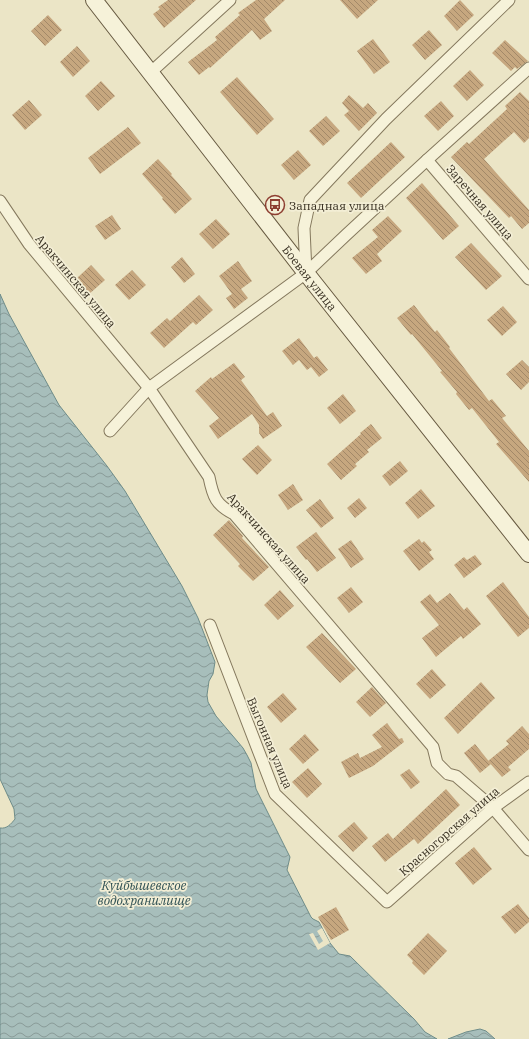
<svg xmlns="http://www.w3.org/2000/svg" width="529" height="1039" font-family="'IBM Plex Serif',serif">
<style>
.water{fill:url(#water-waves);stroke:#6e8c89}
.pier{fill:#ebe5c6}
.building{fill:url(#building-back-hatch)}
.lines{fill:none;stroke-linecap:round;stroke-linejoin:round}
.minor-casing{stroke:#84785d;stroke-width:13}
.secondary-casing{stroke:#665940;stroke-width:18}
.minor{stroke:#f6f2d9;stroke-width:11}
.secondary{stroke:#f6f2d9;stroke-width:16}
.labels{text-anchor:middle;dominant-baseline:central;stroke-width:3.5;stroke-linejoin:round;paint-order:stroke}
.street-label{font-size:12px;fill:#362e20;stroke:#f3eed5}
.poi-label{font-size:12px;fill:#362e20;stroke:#f3eed5;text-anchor:start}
.water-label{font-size:13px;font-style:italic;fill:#305154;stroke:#f3eed5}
</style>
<defs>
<pattern id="water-waves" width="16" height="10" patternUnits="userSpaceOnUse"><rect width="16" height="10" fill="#a7bebb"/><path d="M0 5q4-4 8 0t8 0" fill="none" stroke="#899b98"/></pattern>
<pattern id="building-back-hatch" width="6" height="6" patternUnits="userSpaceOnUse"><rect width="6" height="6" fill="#c6a77f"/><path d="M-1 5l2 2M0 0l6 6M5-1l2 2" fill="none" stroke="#a28868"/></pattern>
</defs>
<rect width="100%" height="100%" fill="#ebe5c6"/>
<g class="water">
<path d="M 0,294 L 9,314 L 59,405 L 107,466 L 125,491 L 182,586 L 198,618 L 215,662 L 213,674 L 209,681 L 207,695 L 208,702 L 216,716 L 243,748 L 247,755 L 251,763 L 256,789 L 290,857 L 287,870 L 311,917 L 313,919 L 319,922 L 330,943 L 339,954 L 350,956 L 414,1019 L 425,1032 L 437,1039 L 0,1039 L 0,828 C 7,829 11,824 15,819 L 14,809 L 0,779 Z"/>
<polygon points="480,1029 486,1031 495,1039 448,1039 466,1032"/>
</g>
<polygon class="pier" points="322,928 330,943 318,950 309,934 313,933 319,944 323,941 317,931"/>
<g class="building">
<polygon points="168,0 196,0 164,28 153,14 160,9 158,7"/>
<polygon points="256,0 285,0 264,19 272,31 260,40 252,30 210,68 209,67 199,75 188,62 217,40 215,37 240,15 238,13"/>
<polygon points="340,0 378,0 357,19"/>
<polygon points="460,0 474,15 457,31 444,16"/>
<polygon points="48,15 62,30 45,46 31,31"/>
<polygon points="429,30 442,45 425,60 412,45"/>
<polygon points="373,39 390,62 374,74 357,51"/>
<polygon points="505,40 528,61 517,69 515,67 511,71 492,53"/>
<polygon points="77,46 90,61 73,77 60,62"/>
<polygon points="470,70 484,85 467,101 453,86"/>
<polygon points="237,77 274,119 257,135 220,92"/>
<polygon points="101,81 115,96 98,111 85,96"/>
<polygon points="520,92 529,101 529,138 524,143 514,132 484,159 529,210 529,223 522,229 511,216 509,218 451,157 467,142 469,144 507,109 505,106"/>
<polygon points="349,95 363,108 368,103 377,113 359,131 344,115 349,111 342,103"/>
<polygon points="29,100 42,115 25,130 12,115"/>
<polygon points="441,101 454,116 438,131 424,116"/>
<polygon points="326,116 340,131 323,146 309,131"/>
<polygon points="128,127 141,143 100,174 88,158"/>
<polygon points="391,142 405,157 361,198 347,183"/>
<polygon points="298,150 311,165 294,180 281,165"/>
<polygon points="158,159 172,174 171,175 192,199 175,214 162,199 163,198 142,174"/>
<polygon points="422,183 459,226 443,240 406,198"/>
<polygon points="112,215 121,229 105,240 95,226"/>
<polygon points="388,216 402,231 377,254 382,261 366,274 352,258 378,237 372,230"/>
<polygon points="216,219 230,234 213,249 199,234"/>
<polygon points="471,243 502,276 486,290 455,257"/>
<polygon points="182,257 195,274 184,283 171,267"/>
<polygon points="238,261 252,281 241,289 248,298 234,309 226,298 232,294 219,276"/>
<polygon points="91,265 105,280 88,295 75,280"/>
<polygon points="132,270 146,285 129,300 115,285"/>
<polygon points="199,295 213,310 196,325 193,322 164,348 150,333 167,318 170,321"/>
<polygon points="414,305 435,332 437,330 450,347 449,348 489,401 492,399 506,416 502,418 529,451 529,482 496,444 499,442 472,408 469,410 456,394 457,392 440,372 442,371 412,334 411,335 397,318"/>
<polygon points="503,306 517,322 502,336 487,320"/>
<polygon points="299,338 314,358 317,356 328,370 319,377 311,367 307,370 299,360 293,365 282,351"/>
<polygon points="522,360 529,367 529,382 521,390 506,374"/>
<polygon points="234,363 245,377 241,380 267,416 273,412 282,426 263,439 259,433 259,425 252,414 218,439 209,426 219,418 195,391 211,377 212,379"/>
<polygon points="343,394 356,411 340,424 327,408"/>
<polygon points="371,424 382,438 367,450 369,452 355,464 357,466 341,480 327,464 361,434 360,433"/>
<polygon points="258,445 272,460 257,475 242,459"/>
<polygon points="400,461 408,471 390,486 382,476"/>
<polygon points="293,484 303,500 288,510 278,495"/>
<polygon points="421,489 435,506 418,519 405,503"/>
<polygon points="359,498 367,508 355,518 347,508"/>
<polygon points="320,499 334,518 321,528 306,510"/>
<polygon points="229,520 243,536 242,538 269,567 253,581 238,566 240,564 213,535"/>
<polygon points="316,532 336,558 317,572 307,559 306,560 296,547"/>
<polygon points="419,539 422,543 424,541 432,550 429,552 434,559 419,571 403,551"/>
<polygon points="351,540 364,559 351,568 338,549"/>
<polygon points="475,555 482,564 464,578 454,565 464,557 467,560"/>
<polygon points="503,582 529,617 529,628 518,637 486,596"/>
<polygon points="351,587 363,602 349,613 337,598"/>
<polygon points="280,590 294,606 278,620 264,605"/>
<polygon points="450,593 464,610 467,607 481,624 463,639 461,636 436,657 422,638 439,625 420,602 430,594 437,603"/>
<polygon points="322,633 356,669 340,683 306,647"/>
<polygon points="432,669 446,685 430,699 416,684"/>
<polygon points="481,682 495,698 458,734 444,718"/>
<polygon points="372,687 386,703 370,717 356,702"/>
<polygon points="283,693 297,709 281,723 267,707"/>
<polygon points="387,723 399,739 402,738 404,742 373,766 349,778 341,762 358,753 360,758 382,747 372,735"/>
<polygon points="522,726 529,734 529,749 508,767 511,770 502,777 488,761 509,744 506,741"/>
<polygon points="305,734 319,750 303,764 289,749"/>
<polygon points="475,744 491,764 480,773 464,753"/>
<polygon points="308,768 322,784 307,798 292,782"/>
<polygon points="409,769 420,782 411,789 400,775"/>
<polygon points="446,789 460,805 418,844 414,839 385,862 372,846 388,833 393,839"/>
<polygon points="354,822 368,838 353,852 338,836"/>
<polygon points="474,847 492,869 473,885 455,863"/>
<polygon points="518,904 529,918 529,922 515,934 501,917"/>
<polygon points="336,907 349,930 331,940 318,917"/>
<polygon points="428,933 447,951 424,975 412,963 413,961 407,955"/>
</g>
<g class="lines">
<g class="minor-casing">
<g id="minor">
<polyline points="150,73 230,0"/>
<polyline points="427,160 529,279"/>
<path d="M 0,201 L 29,244 L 149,388 L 209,477 C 213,497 216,505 234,514 L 433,747 L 437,763 L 448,774 L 456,776 L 493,808 L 529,850"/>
<polyline points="306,273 304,228 310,200 386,119 509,0"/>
<polyline points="110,431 149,388 306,273 346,235 427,160 529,68"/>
<polyline points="210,625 275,794 387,902 493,808 529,782"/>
</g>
</g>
<g class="secondary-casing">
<g id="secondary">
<path id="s1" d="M 94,0 L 306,273 L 529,554"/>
</g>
</g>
<use href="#minor" class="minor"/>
<use href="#secondary" class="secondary"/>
</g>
<defs>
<g id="bus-ring" transform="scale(1)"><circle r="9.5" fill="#f3eed5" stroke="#8e3f32" stroke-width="1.5"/><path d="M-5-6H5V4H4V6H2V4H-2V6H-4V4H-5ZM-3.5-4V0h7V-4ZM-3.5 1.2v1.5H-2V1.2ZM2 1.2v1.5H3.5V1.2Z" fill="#8e3f32"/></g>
</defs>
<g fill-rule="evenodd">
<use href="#bus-ring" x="275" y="205"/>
</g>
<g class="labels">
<g class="street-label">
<text transform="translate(480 202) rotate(49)">Заречная улица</text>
<text stroke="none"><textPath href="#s1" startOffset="352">Боевая улица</textPath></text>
<text transform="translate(76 281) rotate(50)">Аракчинская улица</text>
<text transform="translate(269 538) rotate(48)">Аракчинская улица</text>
<text transform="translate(270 743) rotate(67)">Выгонная улица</text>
<text transform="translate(449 831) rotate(-41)">Красногорская улица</text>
</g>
<g class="poi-label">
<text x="289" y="205">Западная улица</text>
</g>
<g class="water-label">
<text x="144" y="885">Куйбышевское<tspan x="144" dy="15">водохранилище</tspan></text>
</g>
</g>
</svg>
